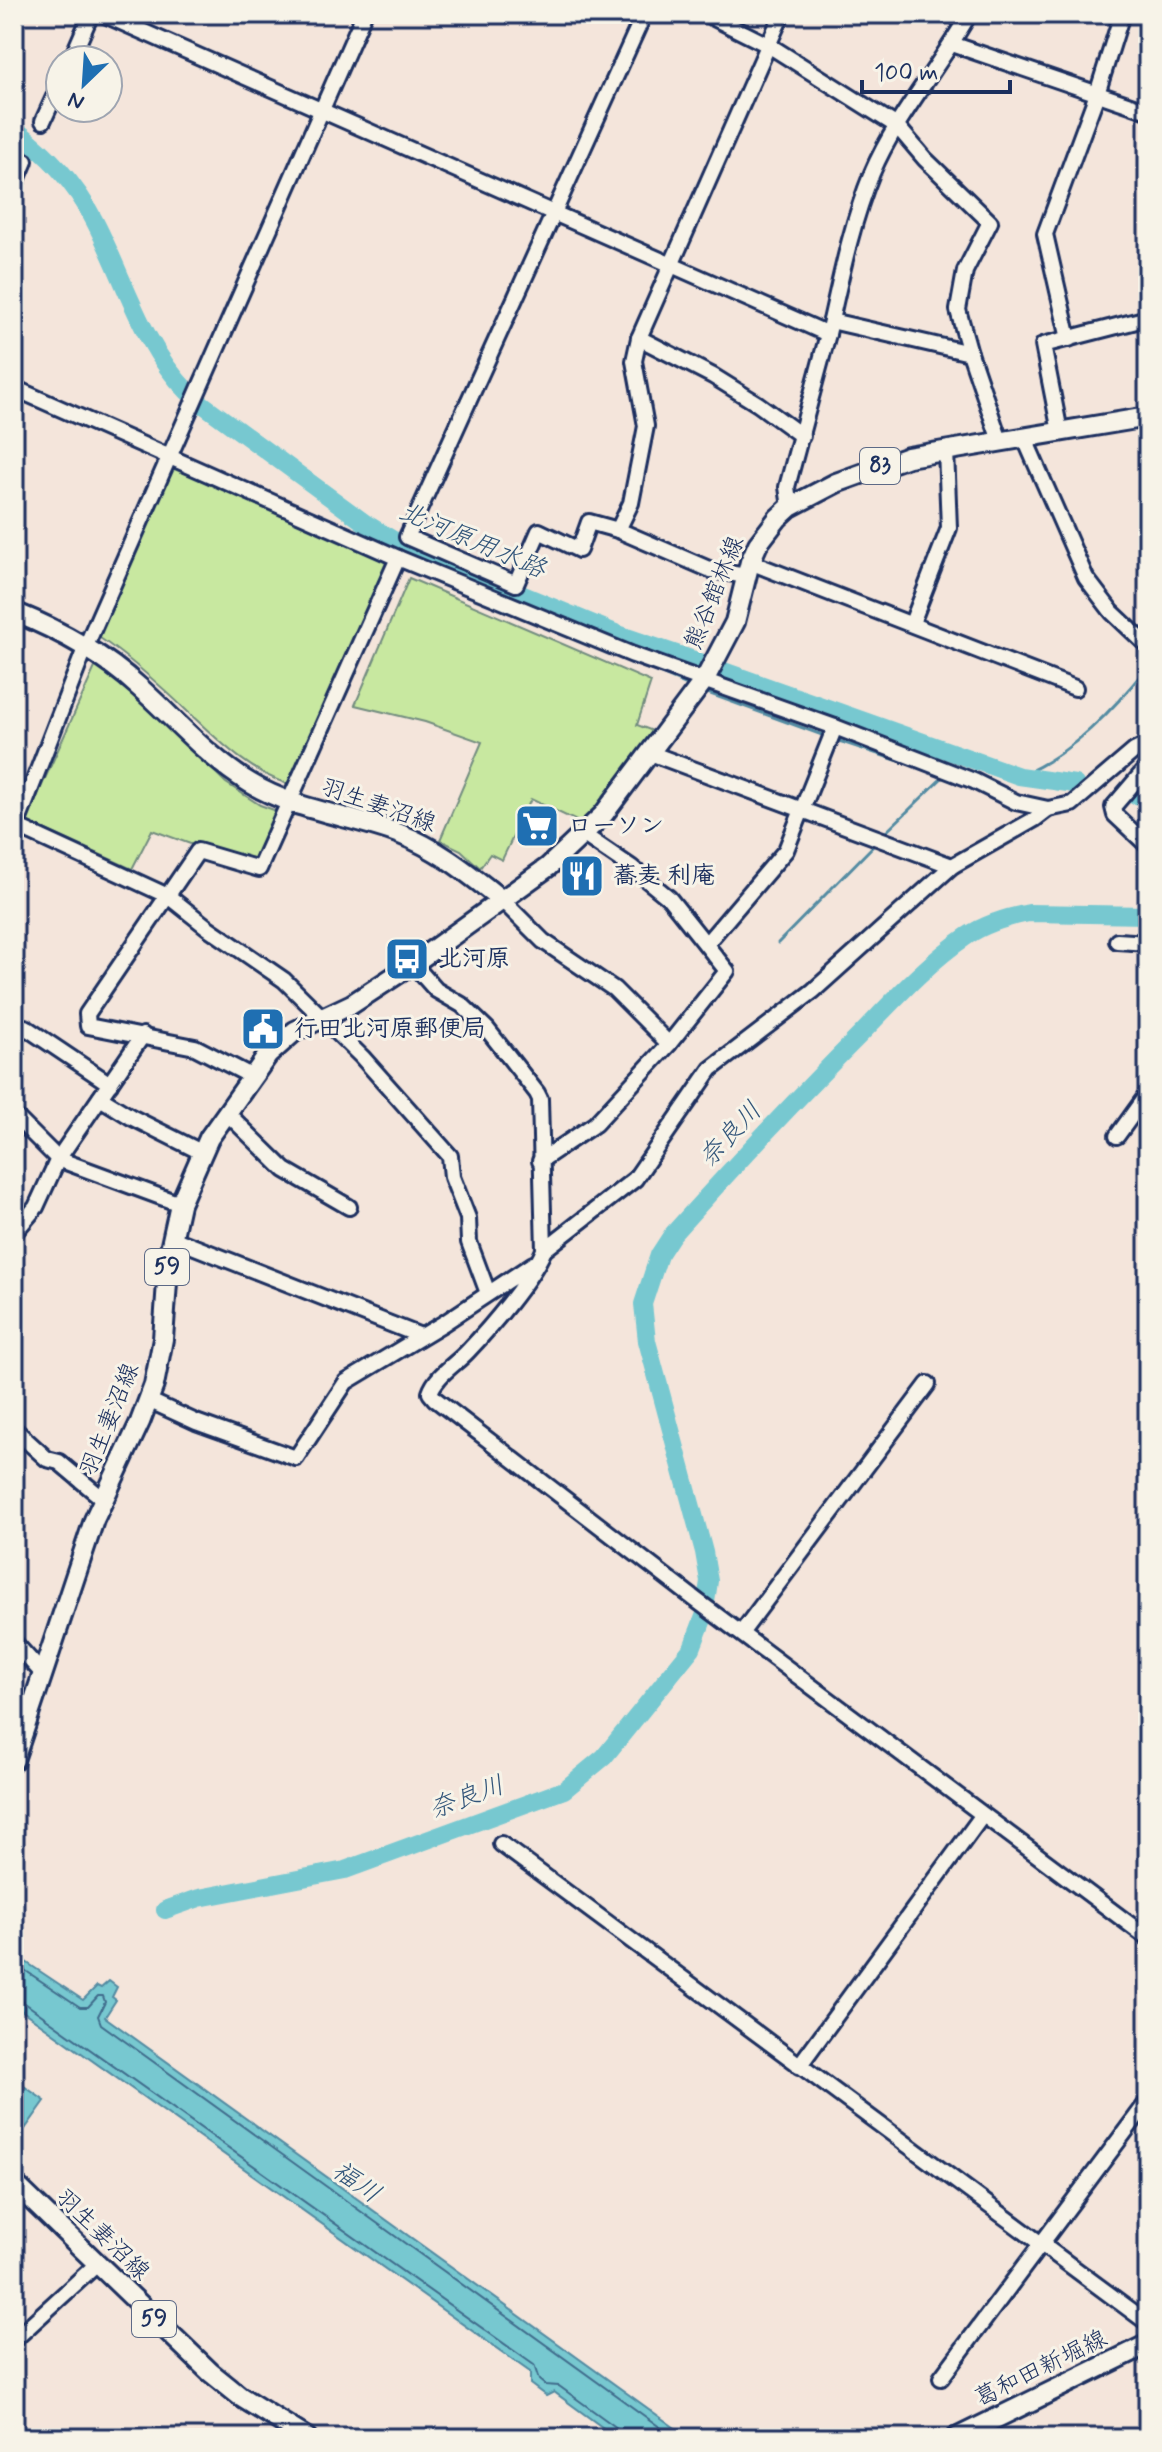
<svg xmlns="http://www.w3.org/2000/svg" width="1162" height="2452" font-family="Mynerve,'Klee One',sans-serif">
<style>
.green{fill:#c8e8a0;stroke:#728c7f;stroke-width:2}
.water{fill:#77c8d0;stroke:#528ba2;stroke-width:2}
.lines{fill:none;stroke-linecap:round;stroke-linejoin:round}
.shore{stroke:#406c8c;stroke-width:2}
.stream{stroke:#528ba2;stroke-width:3}
.river{stroke:#77c8d0;stroke-width:18}
.minor-casing{stroke:#1b2f5e;stroke-width:20}
.major-casing{stroke:#1b2f5e;stroke-width:24}
.minor{stroke:#f7f3e8;stroke-width:14}
.major{stroke:#f7f3e8;stroke-width:18}
.labels{text-anchor:middle;dominant-baseline:central;stroke-width:6;stroke-linejoin:round;paint-order:stroke}
.shield{fill:#f7f3e8;stroke:#5d6a87;stroke-width:2}
.shield-label{font-size:22px;font-weight:bold;fill:#1b2f5e}
.street-label{font-size:24px;fill:#1b2f5e;stroke:#f7f3e8}
.poi-label{font-size:24px;font-weight:bold;fill:#1b2f5e;stroke:#f7f3e8;text-anchor:start}
.water-label{font-size:26px;font-style:italic;fill:#32557a;stroke:#f7f3e8}
</style>
<rect width="100%" height="100%" fill="#f4e5db"/>
<filter id="ink" filterUnits="userSpaceOnUse"><feTurbulence type="fractalNoise" baseFrequency=".0125" numOctaves="2"/><feDisplacementMap in="SourceGraphic" scale="16" xChannelSelector="R" yChannelSelector="G"/><feConvolveMatrix kernelMatrix="1 2 1 2 8 2 1 2 1" color-interpolation-filters="sRGB"/></filter>
<g filter="url(#ink)">
<g class="green">
<path d="M 170,464 L 390,561 L 288,784 C 248,771 218,740 188,712 C 159,684 130,658 97,636 Z"/>
<polygon points="409,578 651,682 637,725 658,733 587,826 531,799 502,860 490,854 480,868 461,850 440,840 482,742 425,722 355,705"/>
<polygon points="96,665 137,696 226,783 260,805 288,815 268,866 259,869 152,830 132,869 26,821"/>
</g>
<g class="water">
<polygon points="14,1954 83,2000 97,1986 101,1988 109,1981 117,1987 112,1997 116,2000 105,2017 689,2438 617,2438 554,2392 546,2396 530,2384 530,2372 14,2005"/>
<polygon points="14,2079 45,2101 25,2129 14,2121"/>
</g>
<g class="lines">
<g class="shore">
<polyline points="14,1963 80,2007 88,2007 98,1996 103,1996 105,2002 98,2016 101,2024 675,2438"/>
<polyline points="14,1999 22,2001 534,2365 539,2380 545,2385 559,2386 617,2428 620,2438"/>
</g>
<g class="stream">
<polyline points="531,620 546,627"/>
<polyline points="631,661 690,686"/>
<polyline points="705,692 825,736"/>
<polyline points="836,740 944,776 884,834"/>
<path d="M 1019,776 C 1071,755 1114,709 1148,666"/>
<polyline points="778,943 876,843"/>
</g>
<g class="river">
<path d="M 14,128 C 47,154 75,182 94,220 C 125,279 141,344 188,392"/>
<polyline points="201,403 365,523 400,544 618,634 703,663"/>
<polyline points="718,669 1019,776 1075,784"/>
<polyline points="1130,794 1148,797"/>
<path d="M 706,1602 L 709,1581 L 704,1552 L 647,1341 L 643,1304 L 659,1255 L 672,1235 C 733,1167 795,1100 860,1035 C 893,1001 927,963 967,936 C 985,924 1008,917 1029,913 L 1148,915"/>
<polyline points="165,1910 199,1898 345,1870 564,1790 604,1757 692,1648 705,1614"/>
</g>
<g class="minor-casing">
<g id="minor">
<polyline points="103,14 828,334 787,487 790,507"/>
<polyline points="706,14 770,46 897,126 925,159 990,222 965,271 958,310 970,353"/>
<polyline points="952,44 1148,111"/>
<polyline points="71,60 91,14"/>
<polyline points="43,121 60,84"/>
<polyline points="14,187 25,161"/>
<polyline points="831,321 970,353 1000,441"/>
<path d="M 828,334 C 840,281 851,224 872,173 C 896,116 939,68 969,14"/>
<polyline points="639,338 713,376 758,404 802,436"/>
<polyline points="1069,339 1045,234 1097,94 1122,14"/>
<polyline points="14,388 398,558 633,655 835,727 974,781 1016,802 1048,809 1072,804 1134,751 1148,744"/>
<polyline points="1060,432 1043,345 1148,318"/>
<polyline points="1024,437 1086,578 1112,612 1148,646"/>
<polyline points="618,530 589,522 579,550 539,531 516,584 407,537 644,14"/>
<polyline points="750,562 1075,688"/>
<polyline points="746,576 711,570 618,530 631,503 646,426 634,361 639,338 782,14"/>
<polyline points="912,623 949,528 946,450"/>
<polyline points="650,753 952,866"/>
<polyline points="1148,766 1113,807 1115,815 1148,846"/>
<polyline points="14,825 168,896 207,927 284,980 362,1057 450,1156 452,1177 468,1218 469,1242 488,1293"/>
<polyline points="14,832 86,646 364,14"/>
<polyline points="584,835 631,867 669,898 727,971 669,1044"/>
<polyline points="502,900 543,941 614,989 669,1044 595,1124 540,1161"/>
<polyline points="1117,941 1148,943"/>
<polyline points="706,944 786,850 835,727"/>
<polyline points="413,964 436,990 462,1005 487,1029 537,1093 540,1099 544,1250 635,1179 711,1069 813,991 952,866 1035,819 1048,809"/>
<polyline points="14,1039 25,1027 110,1084"/>
<polyline points="251,1076 195,1047 88,1026 87,1014 198,851 259,869 398,558"/>
<polyline points="100,1098 131,1117 201,1152"/>
<polyline points="226,1112 285,1170 349,1207"/>
<polyline points="14,1115 58,1159 180,1204"/>
<polyline points="1117,1136 1148,1093"/>
<polyline points="14,1233 36,1207 58,1159 143,1035"/>
<polyline points="172,1238 421,1336"/>
<path d="M 544,1250 C 532,1279 490,1328 468,1351 C 455,1365 436,1375 430,1393 L 435,1399 L 696,1600 L 1148,1938"/>
<polyline points="148,1400 196,1422 296,1458 346,1382 444,1323 533,1264"/>
<polyline points="14,1429 47,1459 59,1462 103,1499"/>
<polyline points="742,1632 928,1384"/>
<polyline points="14,1642 43,1674"/>
<polyline points="501,1844 1148,2323"/>
<polyline points="799,2066 982,1816"/>
<polyline points="14,2340 97,2264"/>
<polyline points="941,2378 1148,2101"/>
</g>
</g>
<g class="major-casing">
<g id="major">
<path d="M 14,612 C 59,630 103,654 139,687 C 175,719 208,758 250,783 C 296,811 350,815 400,834 C 439,849 470,875 502,900"/>
<polyline points="14,1760 94,1520 140,1422 154,1385 163,1339 169,1254 180,1204 209,1138 268,1055 295,1031 352,1004 413,964 548,867 603,815 705,679 735,622 750,562 758,544 778,518 790,507 836,483 908,457 1148,417"/>
<polyline points="14,2183 210,2372 241,2397 307,2438"/>
<polyline points="956,2438 1148,2344"/>
</g>
</g>
<use href="#minor" class="minor"/>
<use href="#major" class="major"/>
</g>
</g>
<defs>
<g id="supermarket-square" transform="scale(2.3)"><rect x="-9" y="-9" width="18" height="18" rx="4" fill="#1f6fb2" stroke="#f7f3e8"/><path d="M-6-5.5h2.5l.6 2H6L4.5 2H-2.5L-4.4-4H-6ZM-1.5 3.2a1.3 1.3 0 1 0 .1 0ZM3 3.2a1.3 1.3 0 1 0 .1 0Z" fill="#fff"/></g>
<g id="restaurant-square" transform="scale(2.3)"><rect x="-9" y="-9" width="18" height="18" rx="4" fill="#1f6fb2" stroke="#f7f3e8"/><path d="M-5-6h1v4h1v-4h1v4h1v-4h1v5L-1.5 .5V6h-2V.5L-5-1ZM5-6V6H3V1.5H1.5Q1.5-4 5-6Z" fill="#fff"/></g>
<g id="bus-square" transform="scale(2.3)"><rect x="-9" y="-9" width="18" height="18" rx="4" fill="#1f6fb2" stroke="#f7f3e8"/><path d="M-5-6H5V4H4V6H2V4H-2V6H-4V4H-5ZM-3.5-4V0h7V-4ZM-3.5 1.2v1.5H-2V1.2ZM2 1.2v1.5H3.5V1.2Z" fill="#fff"/></g>
<g id="civic-square" transform="scale(2.3)"><rect x="-9" y="-9" width="18" height="18" rx="4" fill="#1f6fb2" stroke="#f7f3e8"/><path d="M-.6-6.5H3V-4.5H.6V-3L4-1V1h2V6H-6V1h2V-1L-.6-3ZM-1.2 2.5V6h2.4V2.5Z" fill="#fff"/></g>
</defs>
<g fill-rule="evenodd">
<use href="#supermarket-square" x="537" y="826"/>
<use href="#restaurant-square" x="582" y="876"/>
<use href="#bus-square" x="407" y="959"/>
<use href="#civic-square" x="263" y="1029"/>
</g>
<g class="labels">
<g class="shield">
<rect x="860" y="448" width="40" height="36" rx="6"/>
<rect x="145" y="1249" width="44" height="36" rx="6"/>
<rect x="132" y="2301" width="44" height="36" rx="6"/>
</g>
<g class="shield-label">
<text x="880" y="466">83</text>
<text x="167" y="1267">59</text>
<text x="154" y="2319">59</text>
</g>
<g class="street-label">
<text transform="translate(715 593) rotate(-68)">熊谷館林線</text>
<text transform="translate(378 806) rotate(19)">羽生妻沼線</text>
<text transform="translate(110 1420) rotate(-68)">羽生妻沼線</text>
<text transform="translate(102 2235) rotate(44)">羽生妻沼線</text>
<text transform="translate(1041 2369) rotate(-26)">葛和田新堀線</text>
</g>
<g class="poi-label">
<text x="568" y="826">ローソン</text>
<text x="613" y="876">蕎麦 利庵</text>
<text x="438" y="959">北河原</text>
<text x="294" y="1029">行田北河原郵便局</text>
</g>
<g class="water-label">
<text transform="translate(472 541) rotate(23)">北河原用水路</text>
<text transform="translate(731 1135) rotate(-47)">奈良川</text>
<text transform="translate(467 1798) rotate(-20)">奈良川</text>
<text transform="translate(356 2183) rotate(35)">福川</text>
</g>
</g>
<rect width="1162" height="2452" fill="none" stroke="#f7f3e8" stroke-width="48"/>
<rect x="24" y="24" width="1114" height="2404" fill="none" stroke="#1b2f5e" stroke-width="3" filter="url(#ink)"/>
<g transform="translate(84 84) rotate(205)"><circle r="38" fill="#f7f3e8" stroke="#9fa5b1" stroke-width="2"/>
<path d="M0-6L14 30L0 20L-14 30Z" fill="#1f6fb2"/>
<text y="-12" font-size="22" font-weight="bold" text-anchor="middle" fill="#1b2f5e">N</text>
</g>
<path d="M862 80v12h148v-12" fill="none" stroke="#1b2f5e" stroke-width="4"/>
<text x="874" y="80" font-size="24" fill="#1b2f5e" stroke="#f7f3e8" stroke-width="6" paint-order="stroke">100 m</text>
</svg>
